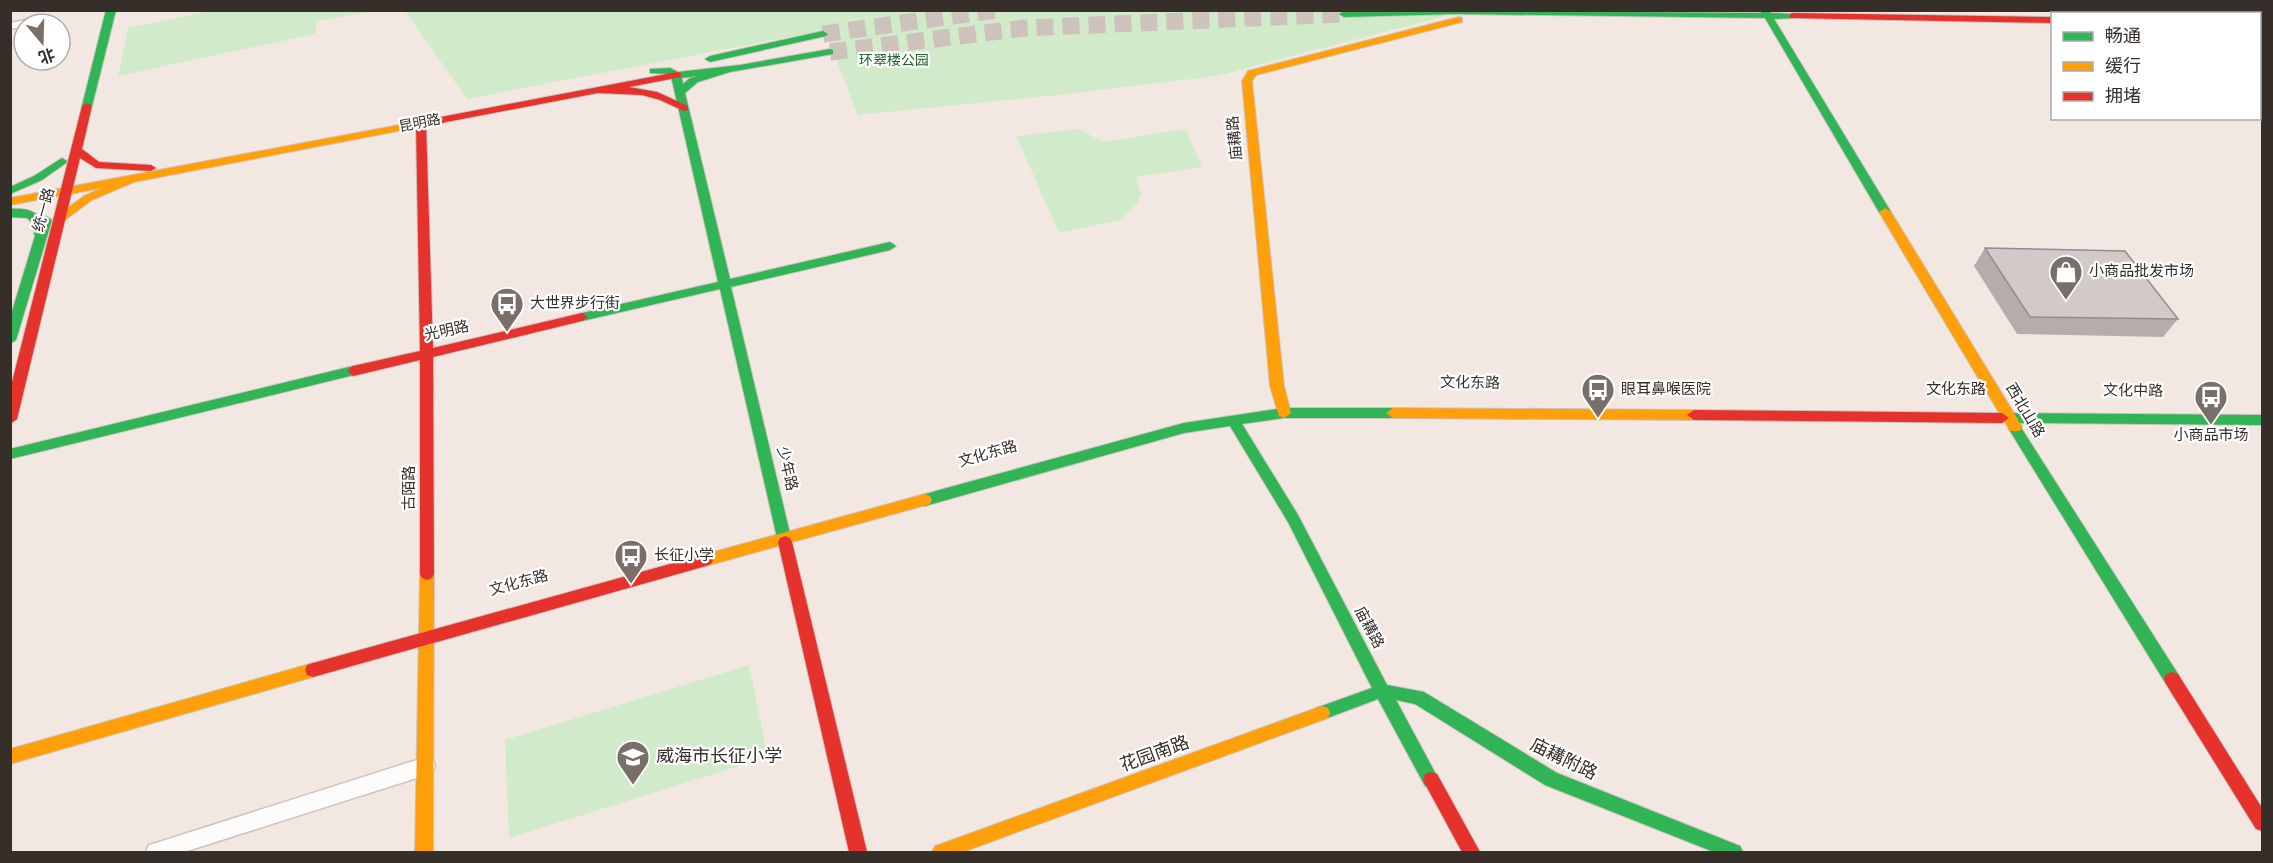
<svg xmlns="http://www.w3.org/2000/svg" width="2273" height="863" font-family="Overpass,'Noto Sans SC',sans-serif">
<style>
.green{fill:#d1ebca}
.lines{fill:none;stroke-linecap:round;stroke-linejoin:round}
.primary-tunnel{stroke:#cdc3bc;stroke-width:17;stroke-dasharray:17 9;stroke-linecap:butt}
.street-casing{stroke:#cdc4bf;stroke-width:3}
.fast-casing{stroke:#cdc4bf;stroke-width:2}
.slow-casing{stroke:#cdc4bf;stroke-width:2}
.jam-casing{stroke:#cdc4bf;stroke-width:2}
.street{fill:#fdfcfa;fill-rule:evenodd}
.fast{fill:#30b455;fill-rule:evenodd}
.slow{fill:#ff9f0a;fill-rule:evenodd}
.jam{fill:#e5322d;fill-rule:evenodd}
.wall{fill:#b5adac}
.building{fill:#d2c9c8;stroke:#938d8c;stroke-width:1.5}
.labels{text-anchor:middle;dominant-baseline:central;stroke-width:4.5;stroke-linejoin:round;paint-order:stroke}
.far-park-label{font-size:14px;fill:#206629;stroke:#fff}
.far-street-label{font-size:14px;fill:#352e29;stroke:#fff}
.street-label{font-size:15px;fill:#352e29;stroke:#fff}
.poi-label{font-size:15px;fill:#352e29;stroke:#fff;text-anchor:start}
.near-street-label{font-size:18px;fill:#352e29;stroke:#fff}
.near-poi-label{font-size:18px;fill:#352e29;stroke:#fff;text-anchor:start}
</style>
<rect width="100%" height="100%" fill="#f3e8e1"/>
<g class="green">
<polygon points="214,10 374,10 374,11 317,21 315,34 118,76 128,28"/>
<polygon points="405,11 1443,11 1442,17 1217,76 1058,95 858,115 825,30 467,99"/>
<polygon points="1078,129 1104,142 1186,129 1202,167 1135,177 1141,193 1137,204 1121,220 1059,233 1016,136"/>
<polygon points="749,665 768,757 509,838 505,740"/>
</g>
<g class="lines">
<g class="primary-tunnel">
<polyline points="823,34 996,10"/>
<polyline points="830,52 1025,28 1344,14"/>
</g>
<g class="street-casing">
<g id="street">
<polygon points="2229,10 2240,10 2242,14 2231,14"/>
<polygon points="31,19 35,20 35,24 24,24 24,27 10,29 10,23"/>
<rect x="2260" y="31" width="2" height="9"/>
<polygon points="426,757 433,760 435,766 433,772 426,775 184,852 146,852 149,845 156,843"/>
</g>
</g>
<g class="fast-casing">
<g id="fast">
<polygon points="106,10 116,10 92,106 87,109 82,106"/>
<polygon points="1369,10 1761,13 1761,10 1769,10 1771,13 1796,14 1796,18 1774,19 1891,212 1885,216 1879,212 1765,18 1457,14 1344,17 1339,14 1344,11"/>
<rect x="2260" y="14" width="2" height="6"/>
<polygon points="823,31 828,34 826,36 710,62 705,59 710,56"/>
<path d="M 830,49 L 833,50 L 833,54 L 730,72 L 698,82 L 685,93 L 730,279 L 890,242 L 896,246 L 890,250 L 731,287 L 792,542 L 790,546 L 785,548 L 780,546 L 778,542 L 720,289 L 582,321 L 576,317 L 582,313 L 718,282 L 671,76 L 668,74 L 650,73 L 650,69 L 670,68 L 678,72 L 740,65 ZM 698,76 L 690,78 L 683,84 L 682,78 Z"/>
<polygon points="62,158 67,161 66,163 42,180 10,194 10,187 34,176"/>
<path d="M 10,209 C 22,208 34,209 41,219 L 46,216 L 52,220 L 16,340 L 10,344 L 10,318 L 35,236 L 31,222 L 27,218 L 10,217 Z"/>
<polygon points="353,366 358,368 359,371 358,374 10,459 10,449"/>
<polygon points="1284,408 1393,408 1400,413 1393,418 1284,418 1242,424 1298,515 1387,685 1424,692 1557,773 1740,846 1743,852 1714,852 1545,785 1415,704 1396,700 1439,780 1437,786 1431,788 1425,786 1378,699 1322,720 1316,718 1314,713 1316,708 1372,688 1288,522 1230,426 1184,433 925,506 920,504 918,500 920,496 925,494 1184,423"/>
<polygon points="2002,413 2262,415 2262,425 2018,423 2178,674 2180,679 2178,684 2172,686 2166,684 2010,431 2008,427 2012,423 1997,421 1995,418"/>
</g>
</g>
<g class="slow-casing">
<g id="slow">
<polygon points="1459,17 1462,18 1462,22 1256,75 1252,81 1284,386 1291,413 1284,418 1279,416 1270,386 1242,81 1248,71"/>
<polygon points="441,117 446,120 445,122 134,182 92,200 58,225 54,224 54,218 84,196 102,188 10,205 10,198"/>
<polygon points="1885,208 1891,212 2020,423 2022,427 2020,431 2010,431 1879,212"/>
<polygon points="1393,408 1694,410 1701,415 1694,420 1393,418 1386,413"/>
<polygon points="925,494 930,496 932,500 930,504 706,566 701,564 699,560 701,556 706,554"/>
<polygon points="427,568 432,570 434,574 433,852 415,852 420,574 422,570"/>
<polygon points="313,663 319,665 321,670 319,675 313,677 10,764 10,749"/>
<polygon points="1322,706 1328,708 1330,713 1328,718 963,852 932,852 935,846 941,844"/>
</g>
</g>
<g class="jam-casing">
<g id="jam">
<polygon points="1793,13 2052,17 2052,23 1790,18 1790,14"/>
<polygon points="677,72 681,73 681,77 629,87 657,92 688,106 688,110 684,111 660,100 642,95 598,93 441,123 436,120 441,117"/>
<polygon points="87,103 92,106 82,149 99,162 151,165 156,168 151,171 96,168 80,158 17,419 10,424 10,390 82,106"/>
<polygon points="421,121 426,124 433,348 582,313 588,317 582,321 433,357 434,574 432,578 427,580 422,578 420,574 420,360 353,376 347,371 353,366 420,351 416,124"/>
<polygon points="1694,410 2002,413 2009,418 2002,423 1694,420 1687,415"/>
<polygon points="785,536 790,538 792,542 867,852 849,852 778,542 780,538"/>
<polygon points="706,554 711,556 713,560 711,564 706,566 313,677 307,675 305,670 307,665 313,663"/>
<polygon points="2172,672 2178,674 2262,808 2262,831 2256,829 2166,684 2164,679 2166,674"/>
<polygon points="1431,772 1437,774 1480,852 1462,852 1423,780 1425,774"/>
</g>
</g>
<use href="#street" class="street"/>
<use href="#fast" class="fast"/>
<use href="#slow" class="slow"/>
<use href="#jam" class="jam"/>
</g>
<polygon class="wall" points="1985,248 2178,319 2163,337 2017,334 1974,266"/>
<polygon class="building" points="1985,248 2125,251 2178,319 2030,317"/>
<defs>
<g id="shop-pin" transform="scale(1.725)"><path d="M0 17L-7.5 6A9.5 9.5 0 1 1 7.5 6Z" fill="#786f69" stroke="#fff"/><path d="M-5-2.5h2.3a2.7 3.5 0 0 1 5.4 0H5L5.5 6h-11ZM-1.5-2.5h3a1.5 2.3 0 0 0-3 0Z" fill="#fff"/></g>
<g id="bus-pin" transform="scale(1.725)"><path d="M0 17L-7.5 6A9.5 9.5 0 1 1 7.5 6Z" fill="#786f69" stroke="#fff"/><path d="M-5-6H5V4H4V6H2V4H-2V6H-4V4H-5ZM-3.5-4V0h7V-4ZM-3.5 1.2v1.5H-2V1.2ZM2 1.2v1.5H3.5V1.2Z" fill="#fff"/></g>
<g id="school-pin" transform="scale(1.725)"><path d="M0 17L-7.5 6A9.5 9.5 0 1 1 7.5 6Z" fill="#786f69" stroke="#fff"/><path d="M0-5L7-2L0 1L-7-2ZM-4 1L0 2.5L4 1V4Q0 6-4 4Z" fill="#fff"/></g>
</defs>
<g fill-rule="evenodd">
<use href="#shop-pin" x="2066" y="272"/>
<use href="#bus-pin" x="507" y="304"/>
<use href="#bus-pin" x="1598" y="390"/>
<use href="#bus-pin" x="2211" y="397"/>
<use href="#bus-pin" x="631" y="556"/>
<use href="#school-pin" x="633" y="757"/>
</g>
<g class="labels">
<g class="far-park-label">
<text x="894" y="61">环翠楼公园</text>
</g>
<g class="far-street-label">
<text transform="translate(420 124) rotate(-11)">昆明路</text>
</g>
<g class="street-label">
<text transform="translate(1236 138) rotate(-95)">庙耩路</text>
<text transform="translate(45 210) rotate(-75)">统一路</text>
<text transform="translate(447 332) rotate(-12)">光明路</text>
<text transform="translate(1470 384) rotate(1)">文化东路</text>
<text x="1956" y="390">文化东路</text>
<text transform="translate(2133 392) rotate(1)">文化中路</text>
<text transform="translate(2024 411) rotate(59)">西北山路</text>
<text transform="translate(988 455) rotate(-16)">文化东路</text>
<text transform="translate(786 469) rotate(77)">少年路</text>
<text transform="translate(410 488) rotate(-90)">古陌路</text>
<text transform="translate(519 584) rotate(-15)">文化东路</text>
<text transform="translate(1368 628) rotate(62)">庙耩路</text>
</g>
<g class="poi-label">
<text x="2089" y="272">小商品批发市场</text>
<text x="530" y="304">大世界步行街</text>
<text x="1621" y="390">眼耳鼻喉医院</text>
<text x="2211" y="436" text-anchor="middle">小商品市场</text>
<text x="654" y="556">长征小学</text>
</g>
<g class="near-street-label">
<text transform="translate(1155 755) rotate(-20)">花园南路</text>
<text transform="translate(1563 760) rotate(26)">庙耩附路</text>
</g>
<g class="near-poi-label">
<text x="656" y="757">威海市长征小学</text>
</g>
</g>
<rect width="2273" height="863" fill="none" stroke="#352e29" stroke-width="24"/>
<rect x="2051" y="12" width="210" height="108" fill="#ffffff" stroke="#aeaba9" stroke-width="1.5"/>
<rect x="2063" y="32" width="30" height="9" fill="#30b455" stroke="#aeaba9" stroke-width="1.5"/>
<text x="2105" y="42" font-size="18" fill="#352e29">畅通</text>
<rect x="2063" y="62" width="30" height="9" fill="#ff9f0a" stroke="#aeaba9" stroke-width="1.5"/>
<text x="2105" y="72" font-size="18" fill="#352e29">缓行</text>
<rect x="2063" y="92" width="30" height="9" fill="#e5322d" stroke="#aeaba9" stroke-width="1.5"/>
<text x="2105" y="102" font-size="18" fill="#352e29">拥堵</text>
<g transform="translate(42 42) rotate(161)"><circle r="28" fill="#ffffff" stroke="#aeaba9" stroke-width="1.5"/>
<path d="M0-4.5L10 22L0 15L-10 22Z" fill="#786f69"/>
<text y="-9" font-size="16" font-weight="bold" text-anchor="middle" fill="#352e29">北</text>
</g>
</svg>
